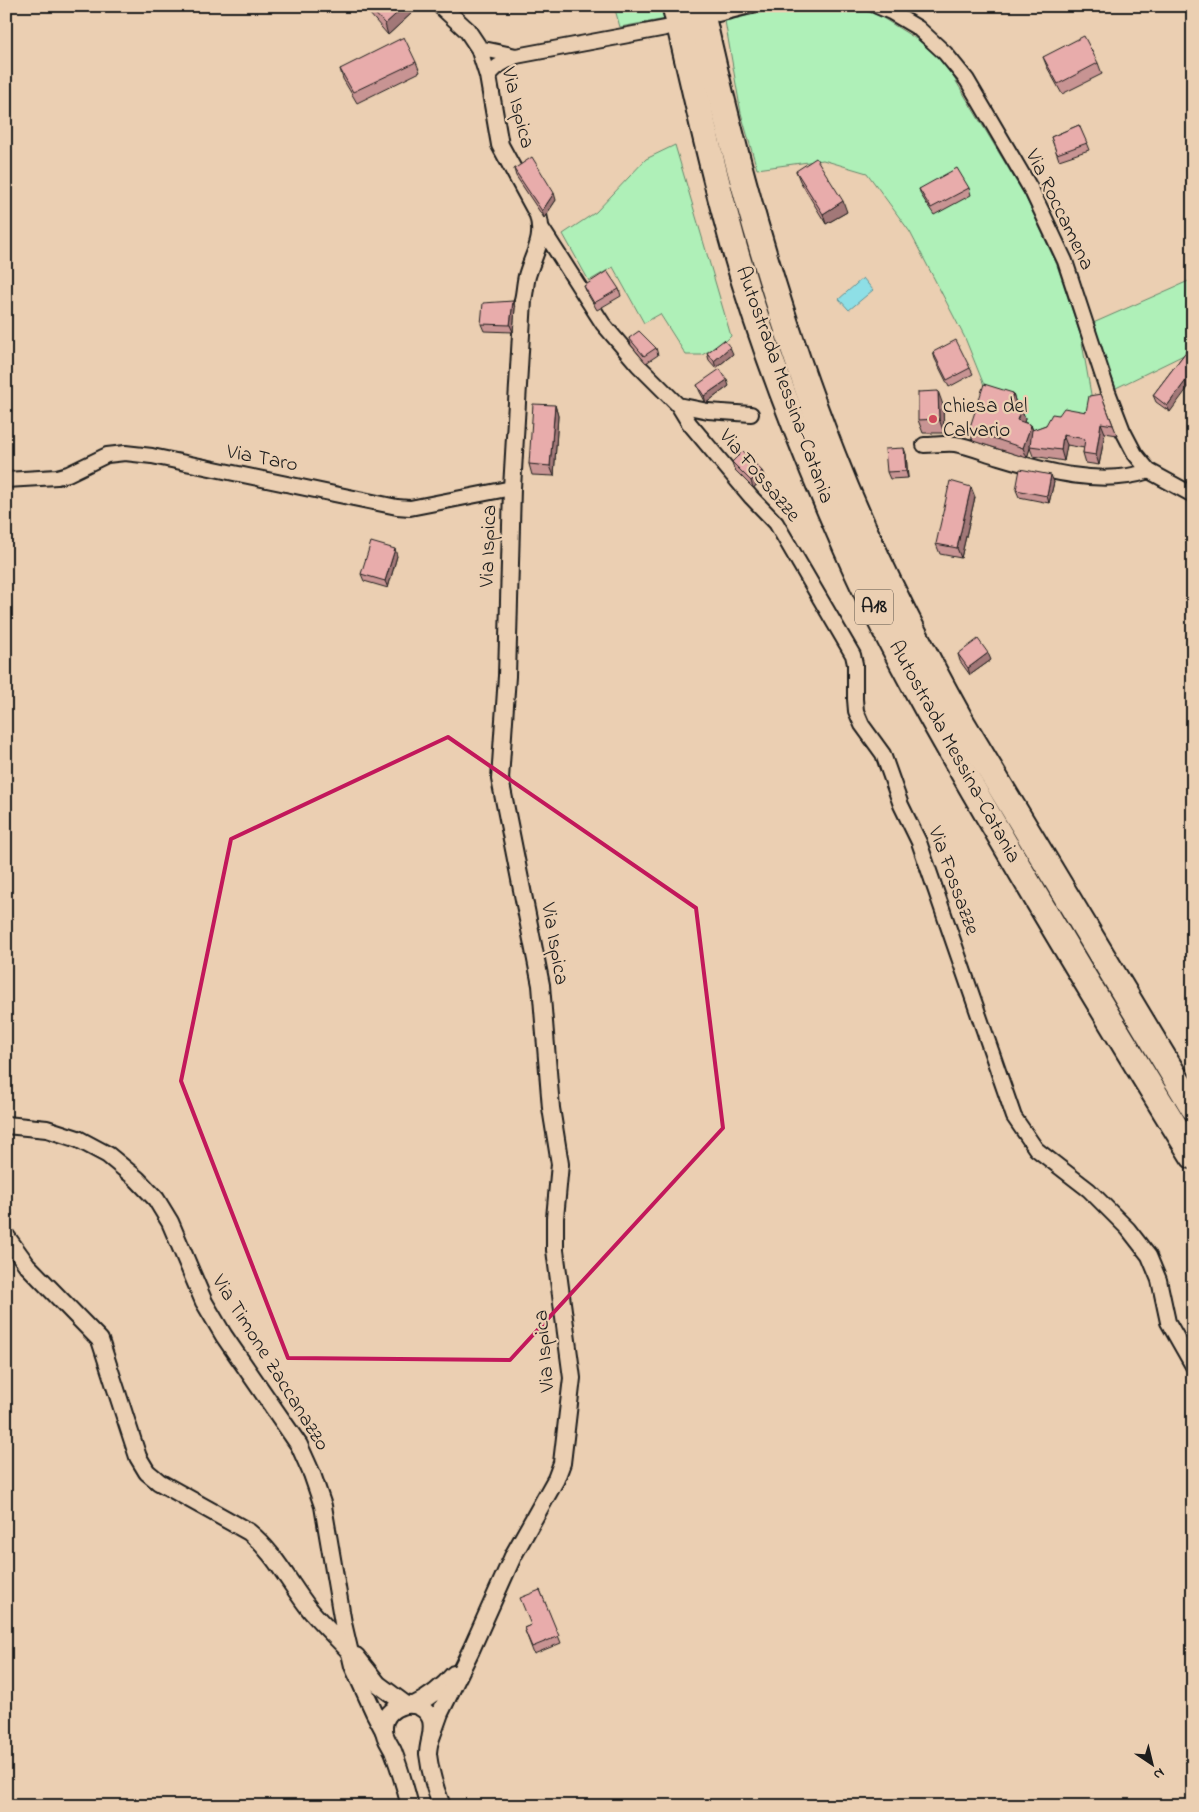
<svg xmlns="http://www.w3.org/2000/svg" width="1199" height="1812" font-family="'Indie Flower',sans-serif">
<style>
.green{fill:#aff0b8;stroke:#66866a}
.water{fill:#8edfe6;stroke:#609195}
.lines{fill:none;stroke-linecap:round;stroke-linejoin:round}
.minor-casing{stroke:#1c1c1c;stroke-width:18}
.tertiary-casing{stroke:#1c1c1c;stroke-width:20}
.motorway-casing{stroke:#1c1c1c;stroke-width:29}
.minor{stroke:#ebcfb2;stroke-width:14}
.tertiary{stroke:#ebcfb2;stroke-width:16}
.motorway{stroke:#ebcfb2;stroke-width:25}
.wall{fill:#c89493;stroke:#1c1c1c}
.shaded-wall{fill:#a27878;stroke:#1c1c1c}
.building{fill:#e8acab;stroke:#1c1c1c}
.marked{fill:none;stroke:#c2185b;stroke-width:4;stroke-linejoin:round}
.poi-dot{fill:#d1495b;stroke:#ebcfb2;stroke-width:2}
.labels{text-anchor:middle;dominant-baseline:central;stroke-width:4.5;stroke-linejoin:round;paint-order:stroke}
.shield{fill:#ebcfb2;stroke:#5a5249;stroke-width:1}
.shield-label{font-size:20px;font-weight:bold;fill:#1c1c1c}
.street-label{font-size:21px;fill:#1c1c1c;stroke:#ebcfb2}
.poi-label{font-size:21px;fill:#1c1c1c;stroke:#ebcfb2;text-anchor:start}
</style>
<rect width="100%" height="100%" fill="#ebcfb2"/>
<filter id="ink" filterUnits="userSpaceOnUse"><feTurbulence type="fractalNoise" baseFrequency=".02" numOctaves="2"/><feDisplacementMap in="SourceGraphic" scale="10" xChannelSelector="R" yChannelSelector="G"/><feConvolveMatrix kernelMatrix="1 2 1 2 8 2 1 2 1" color-interpolation-filters="sRGB"/></filter>
<g filter="url(#ink)">
<g class="green">
<polygon points="614,6 663,6 666,19 620,27"/>
<polygon points="819,6 850,6 878,15 918,40 945,63 1025,196 1057,265 1081,337 1093,406 1090,422 1050,435 1021,431 1016,404 988,395 965,338 910,232 867,173 823,160 757,169 741,113 725,21 781,8"/>
<polygon points="675,145 731,336 726,341 702,355 686,355 660,314 644,323 613,267 589,281 563,234 596,212 646,159"/>
<polygon points="1193,279 1193,353 1190,352 1116,388 1091,324"/>
</g>
<polygon class="water" points="863,278 873,290 849,310 839,299"/>
<g class="lines">
<g class="minor-casing">
<g id="minor">
<polyline points="877,6 891,12 918,28 945,53 967,80 1032,191 1065,261 1108,392 1123,431 1135,454 1149,471 1193,495"/>
<polyline points="718,14 750,6"/>
<polyline points="479,48 516,56"/>
<polyline points="488,76 498,66 516,56 666,28"/>
<polyline points="541,227 603,324 638,365 678,405 708,411 751,414"/>
<polyline points="678,405 689,423 751,497 776,523 853,655 855,664 855,699 856,711 862,725 883,754 901,805 919,842 1014,1117 1036,1149 1089,1190 1128,1229 1149,1256 1159,1280 1168,1322 1193,1366"/>
<path d="M 924,445 C 934,445 945,443 955,444 C 969,446 985,453 999,457 C 1045,471 1101,487 1149,471"/>
<polyline points="6,480 57,477 68,474 107,455 125,453 152,456 397,507 410,508 512,488"/>
</g>
</g>
<g class="tertiary-casing">
<g id="tertiary">
<polyline points="6,1125 47,1129 78,1139 108,1155 137,1179 156,1199 170,1222 204,1302 224,1336 299,1445 312,1474 323,1506 343,1623 353,1666 374,1712 384,1731"/>
<path d="M 6,1236 L 27,1265 L 100,1340 L 138,1457 L 147,1472 L 159,1482 L 249,1532 C 276,1554 290,1585 311,1611 C 323,1625 337,1638 349,1651"/>
<polyline points="356,1656 378,1684 405,1704"/>
<path d="M 414,1705 C 431,1697 442,1688 454,1674"/>
<path d="M 430,1741 L 440,1713 L 471,1650 L 514,1554 L 556,1479 L 562,1463 L 572,1378 L 555,1250 L 555,1218 L 560,1164 L 551,1108 L 541,985 L 500,779 L 507,676 L 512,488 L 523,300 C 525,292 525,284 527,276 C 534,252 545,240 538,215 L 500,145 L 488,76 L 479,48 L 467,30 L 441,6"/>
<path d="M 410,1806 C 405,1787 400,1769 393,1751 C 390,1745 384,1737 384,1730 C 382,1704 422,1694 431,1720 C 434,1732 428,1743 428,1754 C 430,1772 435,1789 442,1806"/>
</g>
</g>
<g class="motorway-casing">
<g id="motorway">
<path d="M 675,6 C 692,76 707,148 726,217 C 754,324 794,428 838,529 C 883,635 941,735 999,834 C 1062,942 1127,1049 1193,1156"/>
<path d="M 700,6 C 734,159 775,310 833,456 C 869,548 914,637 962,723 L 1193,1107"/>
</g>
</g>
<use href="#minor" class="minor"/>
<use href="#tertiary" class="tertiary"/>
<use href="#motorway" class="motorway"/>
</g>
<g class="wall">
<polygon points="363,6 411,6 413,12 388,35"/>
<polygon points="1043,57 1098,63 1102,74 1062,94 1047,67"/>
<polygon points="416,62 420,72 357,103 343,79 340,69"/>
<polygon points="1079,125 1089,150 1059,160 1051,137"/>
<polygon points="514,169 556,200 544,218 516,176"/>
<polygon points="796,171 847,212 826,224 800,181"/>
<polygon points="969,188 971,195 934,215 921,195 919,189"/>
<polygon points="584,286 619,289 621,296 597,310 587,293"/>
<polygon points="513,301 515,308 513,332 484,331 481,324"/>
<polygon points="629,338 656,348 658,355 646,363 631,345"/>
<polygon points="1188,349 1170,412 1156,402 1153,395"/>
<polygon points="933,352 970,368 973,374 949,387 935,359"/>
<polygon points="707,353 733,354 716,368 709,360"/>
<polygon points="697,385 729,386 706,403 700,392"/>
<polygon points="1013,393 1016,404 1015,407 1021,409 1025,419 1024,422 1031,425 1033,430 1046,425 1059,415 1086,412 1101,394 1117,435 1105,433 1099,465 1086,463 1083,453 1084,448 1067,445 1064,461 1033,456 1030,448 1027,458 973,441 969,430"/>
<polygon points="555,405 558,416 554,476 532,475 529,464"/>
<polygon points="943,405 944,433 923,433 918,420"/>
<polygon points="906,454 908,478 890,479 887,472"/>
<polygon points="732,462 762,471 765,478 753,488 734,469"/>
<polygon points="1054,482 1049,503 1019,497 1016,490"/>
<polygon points="975,497 961,558 940,554 936,544"/>
<polygon points="397,556 388,588 364,581 361,574"/>
<polygon points="958,654 991,660 970,675 960,661"/>
<polygon points="540,1590 561,1643 534,1654 524,1628 531,1625"/>
</g>
<g class="shaded-wall">
<polygon points="405,6 411,6 413,12 388,35 385,24"/>
<polygon points="554,193 556,200 544,218 542,211"/>
<polygon points="843,201 847,212 826,224 823,214"/>
<polygon points="513,301 515,308 513,332 510,325"/>
<polygon points="730,347 733,354 716,368 714,361"/>
<polygon points="1193,371 1193,381 1170,412 1167,406"/>
<polygon points="727,380 729,386 706,403 704,396"/>
<polygon points="938,391 943,405 944,433 939,419"/>
<polygon points="1013,393 1016,404 1013,415 1009,405"/>
<polygon points="555,405 558,416 554,476 550,466"/>
<polygon points="1021,409 1025,419 1021,431 1017,420"/>
<polygon points="1101,423 1105,433 1099,465 1096,455"/>
<polygon points="1031,425 1034,435 1030,446 1030,448 1027,458 1023,448"/>
<polygon points="1063,435 1067,445 1064,461 1061,450"/>
<polygon points="904,448 906,454 908,478 906,471"/>
<polygon points="762,471 765,478 753,488 751,481"/>
<polygon points="1051,475 1054,482 1049,503 1047,496"/>
<polygon points="971,487 975,497 961,558 957,548"/>
<polygon points="395,549 397,556 388,588 385,581"/>
<polygon points="988,653 991,660 970,675 968,668"/>
</g>
<g class="building">
<polygon points="368,6 405,6 385,24"/>
<polygon points="1084,36 1098,63 1058,84 1043,57"/>
<polygon points="404,37 416,62 353,92 340,69"/>
<polygon points="1079,125 1087,143 1057,154 1051,137"/>
<polygon points="532,157 554,193 542,211 514,169"/>
<polygon points="816,158 843,201 823,214 796,171"/>
<polygon points="957,168 969,188 931,208 919,189"/>
<polygon points="607,271 619,289 594,303 584,286"/>
<polygon points="513,301 510,325 481,324 483,303"/>
<polygon points="639,331 656,348 644,356 629,338"/>
<polygon points="724,340 730,347 714,361 707,353"/>
<polygon points="956,340 970,368 947,380 933,352"/>
<polygon points="1188,349 1193,352 1193,371 1167,406 1153,395"/>
<polygon points="720,369 727,380 704,396 697,385"/>
<polygon points="984,384 1013,393 1009,405 1021,409 1017,420 1031,425 1023,448 969,430"/>
<polygon points="938,391 939,419 918,420 918,392"/>
<polygon points="1101,394 1113,425 1101,423 1096,455 1083,453 1085,439 1063,435 1061,450 1030,446 1032,430 1046,425 1052,414 1059,415 1064,408 1086,412 1089,396"/>
<polygon points="533,404 555,405 550,466 529,464"/>
<polygon points="904,448 906,471 887,472 885,449"/>
<polygon points="743,451 762,471 751,481 732,462"/>
<polygon points="1020,469 1051,475 1047,496 1016,490"/>
<polygon points="950,481 971,487 957,548 936,544"/>
<polygon points="371,542 395,549 385,581 361,574"/>
<polygon points="978,639 988,653 968,668 958,654"/>
<polygon points="540,1590 559,1636 532,1647 524,1628 531,1625 520,1598"/>
</g>
</g>
<path class="marked" d="M 448,737 L 696,908 L 723,1128 L 510,1360 L 288,1358 L 181,1081 L 231,839 Z"/>
<circle class="poi-dot" cx="933" cy="419" r="5"/>
<g class="labels">
<rect class="shield" x="855" y="589.5" width="38" height="35" rx="4"/>
<g class="shield-label">
<text x="874" y="607">A18</text>
</g>
<g class="street-label">
<text transform="translate(517 108) rotate(76)">Via Ispica</text>
<text transform="translate(1059 210) rotate(64)">Via Roccamena</text>
<text transform="translate(784 385) rotate(70)">Autostrada Messina-Catania</text>
<text transform="translate(262 459) rotate(11)">Via Taro</text>
<text transform="translate(759 476) rotate(50)">Via Fossazze</text>
<text transform="translate(489 546) rotate(-88)">Via Ispica</text>
<text transform="translate(954 752) rotate(61)">Autostrada Messina-Catania</text>
<text transform="translate(953 881) rotate(70)">Via Fossazze</text>
<text transform="translate(554 944) rotate(80)">Via Ispica</text>
<text transform="translate(545 1351) rotate(-95)">Via Ispica</text>
<text transform="translate(270 1363) rotate(58)">Via Timone Zaccanazzo</text>
</g>
<g class="poi-label">
<text x="943" y="407">chiesa del<tspan x="943" dy="24">Calvario</tspan></text>
</g>
</g>
<rect width="1199" height="1812" fill="none" stroke="#ebcfb2" stroke-width="25"/>
<rect x="12" y="12" width="1174" height="1787" fill="none" stroke="#1c1c1c" stroke-width="2" filter="url(#ink)"/>
<g transform="translate(1152 1764) rotate(145)" stroke="#ebcfb2" stroke-width="4" paint-order="stroke">
<path d="M0-4L9 19L0 12L-9 19Z" fill="#1c1c1c"/>
<text y="-8" font-size="14" font-weight="bold" text-anchor="middle" fill="#1c1c1c">N</text>
</g>
</svg>
